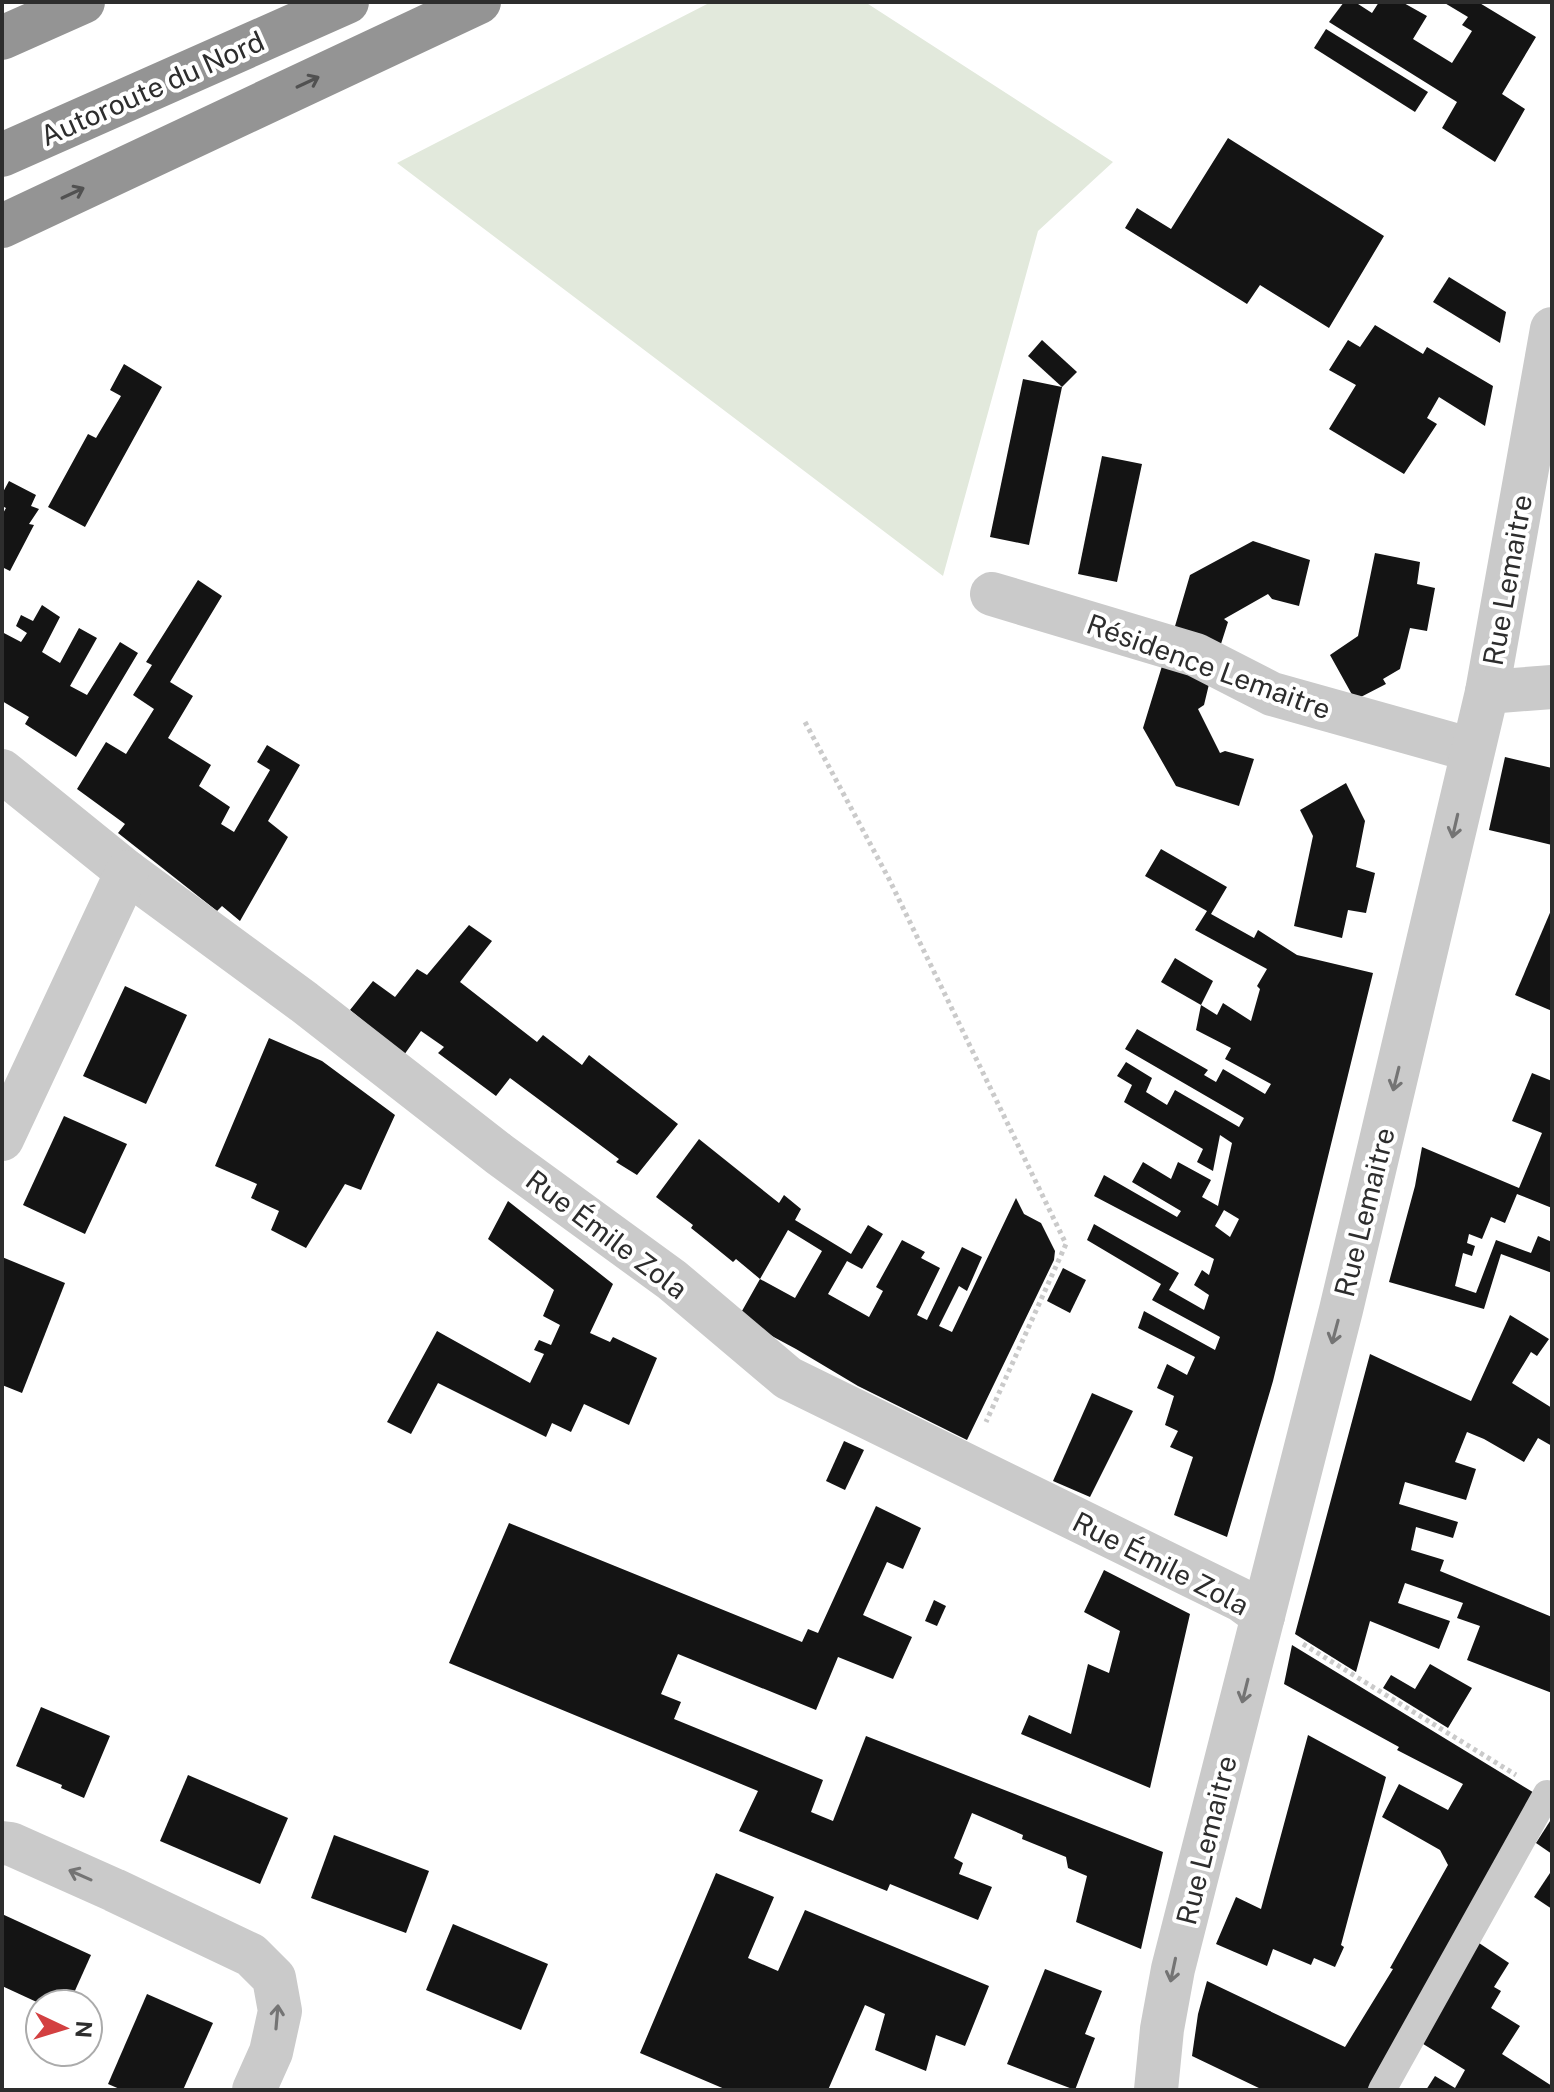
<svg xmlns="http://www.w3.org/2000/svg" width="1554" height="2092" font-family="'Public Sans',sans-serif">
<style>
.green{fill:#e2e9dc}
.building{fill:#141414;fill-rule:evenodd}
.lines{fill:none;stroke-linecap:round;stroke-linejoin:round}
.path{stroke:#cacaca;stroke-width:5;stroke-dasharray:4 4;stroke-linecap:butt}
.service{stroke:#cacaca;stroke-width:28}
.minor{stroke:#cacaca;stroke-width:44}
.tertiary{stroke:#cacaca;stroke-width:44}
.motorway{stroke:#949494;stroke-width:44}
.oneway{stroke:#515151}
.oneway2{stroke:#747474}
.labels{text-anchor:middle;dominant-baseline:central;stroke-width:8;stroke-linejoin:round;paint-order:stroke}
.street-label{font-size:28px;fill:#2d2d2d;stroke:#fff}
</style>
<rect width="100%" height="100%" fill="#fff"/>
<polygon class="green" points="711,2 865,2 1113,162 1038,231 943,576 397,163"/>
<g class="building">
<polygon points="1344,2 1355,2 1372,13 1379,2 1402,2 1427,16 1413,39 1452,63 1472,31 1462,25 1468,17 1443,2 1478,2 1536,37 1502,94 1525,109 1495,162 1442,128 1457,102 1329,22"/>
<polygon points="1326,29 1428,92 1415,112 1314,48"/>
<polygon points="1228,138 1384,236 1329,328 1260,285 1247,304 1125,228 1137,208 1171,229"/>
<polygon points="1449,277 1506,312 1500,343 1433,302"/>
<polygon points="1375,325 1423,354 1427,347 1493,386 1485,426 1439,397 1427,418 1437,424 1404,474 1329,429 1356,385 1329,370 1348,340 1360,347"/>
<polygon points="1042,340 1077,372 1062,387 1028,356"/>
<polygon points="124,364 162,387 85,527 48,507 88,434 96,438 121,396 110,390"/>
<polygon points="1023,379 1062,387 1029,545 990,537"/>
<polygon points="1102,456 1142,464 1117,582 1078,574"/>
<polygon points="9,481 36,495 31,506 39,509 29,524 34,525 10,571 2,567 2,515 6,508 2,506 2,494"/>
<polygon points="1253,541 1310,560 1299,606 1272,599 1268,594 1224,619 1228,622 1220,647 1173,633 1190,575"/>
<polygon points="1375,553 1420,562 1417,584 1435,588 1427,631 1410,628 1400,669 1383,679 1386,684 1355,700 1330,655 1358,636"/>
<polygon points="198,580 222,596 170,682 193,696 168,738 211,765 199,786 230,807 221,824 234,832 270,770 257,762 267,745 300,765 268,821 288,837 240,921 222,906 217,911 118,833 125,824 77,789 106,742 126,754 154,709 133,695 152,665 146,662"/>
<polygon points="42,605 60,617 42,652 60,663 79,628 97,638 70,686 87,695 120,642 138,653 76,757 25,724 29,717 2,701 2,632 21,642 27,633 16,626 21,615 33,621"/>
<polygon points="1162,666 1210,680 1204,705 1198,709 1220,753 1225,751 1254,759 1239,806 1176,786 1143,728"/>
<polygon points="1505,757 1552,768 1552,845 1489,830"/>
<polygon points="1346,783 1365,821 1356,867 1375,873 1366,913 1348,910 1342,938 1294,926 1313,836 1300,810"/>
<path d="M 1161,849 L 1227,887 L 1211,914 L 1254,938 L 1258,930 L 1297,955 L 1373,973 L 1273,1381 L 1227,1537 L 1174,1515 L 1193,1457 L 1170,1447 L 1178,1431 L 1165,1425 L 1174,1396 L 1157,1388 L 1167,1364 L 1187,1375 L 1195,1357 L 1138,1328 L 1144,1311 L 1215,1350 L 1220,1337 L 1152,1300 L 1161,1284 L 1087,1240 L 1094,1224 L 1179,1273 L 1169,1290 L 1204,1310 L 1209,1295 L 1194,1285 L 1202,1270 L 1209,1275 L 1214,1259 L 1094,1196 L 1104,1175 L 1177,1217 L 1181,1211 L 1132,1182 L 1143,1162 L 1171,1179 L 1178,1162 L 1211,1180 L 1202,1197 L 1218,1206 L 1232,1143 L 1220,1135 L 1213,1171 L 1197,1162 L 1203,1149 L 1124,1102 L 1132,1085 L 1117,1076 L 1126,1062 L 1152,1078 L 1146,1092 L 1167,1105 L 1175,1090 L 1239,1127 L 1244,1118 L 1125,1049 L 1137,1029 L 1208,1070 L 1204,1075 L 1216,1082 L 1223,1069 L 1265,1094 L 1271,1084 L 1225,1059 L 1231,1048 L 1196,1030 L 1201,1005 L 1217,1015 L 1223,1003 L 1251,1021 L 1260,989 L 1257,986 L 1267,969 L 1195,930 L 1207,911 L 1145,876 ZM 1224,1210 L 1239,1219 L 1230,1237 L 1215,1226 Z"/>
<polygon points="1552,908 1552,1011 1515,995"/>
<polygon points="469,925 492,941 460,982 537,1042 543,1035 582,1065 589,1055 678,1124 637,1175 616,1162 619,1159 510,1078 496,1096 438,1053 444,1047 421,1031 404,1055 350,1010 373,981 395,997 417,969 427,975"/>
<polygon points="1175,958 1213,981 1201,1005 1161,982"/>
<polygon points="125,986 187,1015 146,1104 83,1076"/>
<polygon points="269,1038 322,1061 395,1115 361,1190 345,1184 306,1248 271,1230 279,1211 251,1198 257,1184 215,1166"/>
<polygon points="1532,1073 1552,1081 1552,1208 1517,1194 1505,1223 1491,1217 1482,1239 1469,1234 1467,1243 1475,1246 1472,1256 1463,1253 1455,1286 1476,1293 1496,1240 1531,1253 1538,1236 1552,1242 1552,1273 1501,1254 1484,1309 1389,1282 1415,1186 1422,1147 1519,1188 1542,1133 1512,1121"/>
<polygon points="64,1116 127,1144 85,1234 23,1205"/>
<path d="M 699,1139 L 779,1203 L 784,1195 L 801,1209 L 795,1220 L 851,1254 L 868,1225 L 883,1234 L 862,1269 L 847,1261 L 828,1294 L 869,1317 L 883,1291 L 876,1287 L 902,1240 L 925,1252 L 921,1258 L 940,1268 L 917,1315 L 927,1320 L 962,1247 L 982,1257 L 967,1291 L 959,1286 L 939,1326 L 952,1332 L 1016,1198 L 1024,1214 L 1041,1223 L 1055,1251 L 1054,1260 L 967,1440 L 858,1386 L 796,1349 L 738,1318 L 760,1279 L 736,1259 L 733,1262 L 706,1240 L 691,1228 L 693,1225 L 656,1197 ZM 788,1230 L 822,1251 L 795,1298 L 760,1279 Z"/>
<polygon points="508,1201 613,1284 590,1333 610,1342 613,1337 657,1358 629,1425 584,1404 571,1432 552,1423 546,1437 438,1383 411,1434 387,1422 437,1331 530,1383 544,1354 534,1350 539,1340 551,1345 560,1325 543,1316 554,1290 488,1239"/>
<polygon points="2,1257 65,1283 22,1393 2,1385"/>
<polygon points="1063,1268 1086,1280 1070,1313 1047,1301"/>
<polygon points="1510,1315 1549,1339 1537,1356 1531,1352 1512,1383 1552,1408 1552,1446 1538,1438 1524,1462 1484,1439 1467,1432 1455,1462 1476,1469 1466,1500 1405,1482 1399,1504 1458,1522 1453,1538 1416,1527 1411,1550 1444,1560 1440,1571 1552,1617 1552,1693 1467,1660 1480,1626 1457,1618 1463,1603 1405,1583 1398,1603 1450,1621 1439,1649 1370,1621 1356,1672 1295,1634 1370,1354 1471,1401"/>
<polygon points="1092,1393 1133,1411 1090,1497 1053,1481"/>
<polygon points="844,1441 864,1450 845,1490 826,1481"/>
<polygon points="876,1506 921,1528 903,1569 887,1562 863,1615 912,1637 893,1679 838,1657 816,1710 678,1654 661,1694 681,1702 674,1719 823,1780 811,1812 833,1821 866,1736 1163,1852 1141,1949 1076,1922 1087,1876 1068,1868 1066,1857 1022,1839 1023,1835 972,1813 954,1858 963,1863 959,1874 992,1887 978,1920 890,1884 887,1891 739,1831 758,1791 449,1663 509,1523 802,1642 808,1629 818,1633"/>
<polygon points="1104,1570 1190,1614 1150,1788 1021,1734 1029,1715 1071,1734 1088,1664 1109,1673 1120,1631 1084,1612"/>
<polygon points="934,1600 946,1606 937,1626 925,1621"/>
<polygon points="1292,1645 1536,1794 1369,2090 1263,2090 1192,2056 1198,2014 1207,1981 1345,2047 1393,1969 1390,1968 1448,1865 1440,1850 1382,1817 1399,1784 1448,1810 1463,1784 1397,1750 1399,1747 1284,1684"/>
<polygon points="1430,1664 1472,1688 1448,1728 1383,1688 1391,1675 1415,1689"/>
<polygon points="41,1707 110,1736 84,1798 61,1788 62,1785 16,1766"/>
<polygon points="1308,1735 1386,1777 1341,1945 1344,1947 1335,1967 1314,1958 1311,1965 1273,1949 1267,1966 1216,1944 1236,1897 1261,1909"/>
<polygon points="188,1775 288,1818 260,1884 160,1841"/>
<polygon points="1552,1818 1552,1854 1536,1843"/>
<polygon points="334,1835 429,1871 406,1933 311,1898"/>
<polygon points="1552,1870 1552,1909 1534,1897"/>
<polygon points="716,1873 774,1897 748,1958 778,1971 805,1910 989,1986 965,2046 936,2035 926,2071 875,2050 885,2014 865,2005 828,2090 727,2090 640,2053"/>
<polygon points="2,1914 91,1955 69,2004 41,2004 2,1986"/>
<polygon points="453,1924 548,1964 521,2030 426,1990"/>
<polygon points="1479,1943 1509,1963 1494,1987 1501,1991 1491,2008 1520,2026 1502,2054 1552,2086 1552,2090 1426,2090 1435,2076 1455,2088 1465,2070 1420,2042"/>
<polygon points="1045,1969 1102,1991 1085,2034 1095,2038 1075,2090 1007,2064"/>
<polygon points="147,1994 213,2023 183,2090 122,2090 108,2084"/>
</g>
<g class="lines">
<g class="path">
<polyline points="805,722 889,879 1066,1244 986,1422"/>
<polyline points="1303,1644 1516,1775"/>
</g>
<polyline class="service" points="1382,2090 1547,1794"/>
<g class="minor">
<polyline points="992,594 1196,655 1272,694 1472,750"/>
<polyline points="1487,692 1552,329"/>
<polyline points="2,771 127,872 304,1002 499,1154 672,1280 788,1378 1241,1600 1263,1616"/>
<polyline points="2,1139 127,872"/>
<polyline points="2,1843 11,1844 114,1890 251,1955 274,1978 280,2011 271,2052 254,2090"/>
</g>
<polyline class="tertiary" points="1156,2090 1162,2029 1173,1969 1341,1310 1487,692 1552,687"/>
<g class="motorway">
<polyline points="2,38 83,2"/>
<polyline points="2,155 347,2"/>
<polyline points="2,226 479,2"/>
</g>
</g>
<defs><path id="oneway-shaft" d="M-6 0H5M1.5-3L5.5 0L1.5 3" fill="none" stroke-width="1.6" stroke-linecap="round" stroke-linejoin="round" transform="scale(2)"/></defs>
<g class="oneway">
<use href="#oneway-shaft" transform="translate(308 82) rotate(-25)"/>
<use href="#oneway-shaft" transform="translate(73 193) rotate(-25)"/>
</g>
<g class="oneway2">
<use href="#oneway-shaft" transform="translate(1455 826) rotate(103)"/>
<use href="#oneway-shaft" transform="translate(1396 1079) rotate(104)"/>
<use href="#oneway-shaft" transform="translate(1335 1332) rotate(105)"/>
<use href="#oneway-shaft" transform="translate(1245 1691) rotate(104)"/>
<use href="#oneway-shaft" transform="translate(80 1875) rotate(-156)"/>
<use href="#oneway-shaft" transform="translate(1173 1970) rotate(102)"/>
<use href="#oneway-shaft" transform="translate(277 2017) rotate(-85)"/>
</g>
<g class="labels">
<g class="street-label">
<text transform="translate(152 88) rotate(-24)">Autoroute du Nord</text>
<text transform="translate(1507 580) rotate(-80)">Rue Lemaitre</text>
<text transform="translate(1209 666) rotate(20)">Résidence Lemaitre</text>
<text transform="translate(1364 1212) rotate(-76)">Rue Lemaitre</text>
<text transform="translate(607 1234) rotate(37)">Rue Émile Zola</text>
<text transform="translate(1161 1563) rotate(27)">Rue Émile Zola</text>
<text transform="translate(1206 1840) rotate(-76)">Rue Lemaitre</text>
</g>
</g>
<rect width="1554" height="2092" fill="none" stroke="#2d2d2d" stroke-width="8"/>
<g transform="translate(64 2028) rotate(94)"><circle r="38" fill="#ffffff" stroke="#ababab" stroke-width="2"/>
<path d="M0-6L14 30L0 20L-14 30Z" fill="#d34041"/>
<text y="-12" font-size="22" font-weight="bold" text-anchor="middle" fill="#2d2d2d">N</text>
</g>
</svg>
